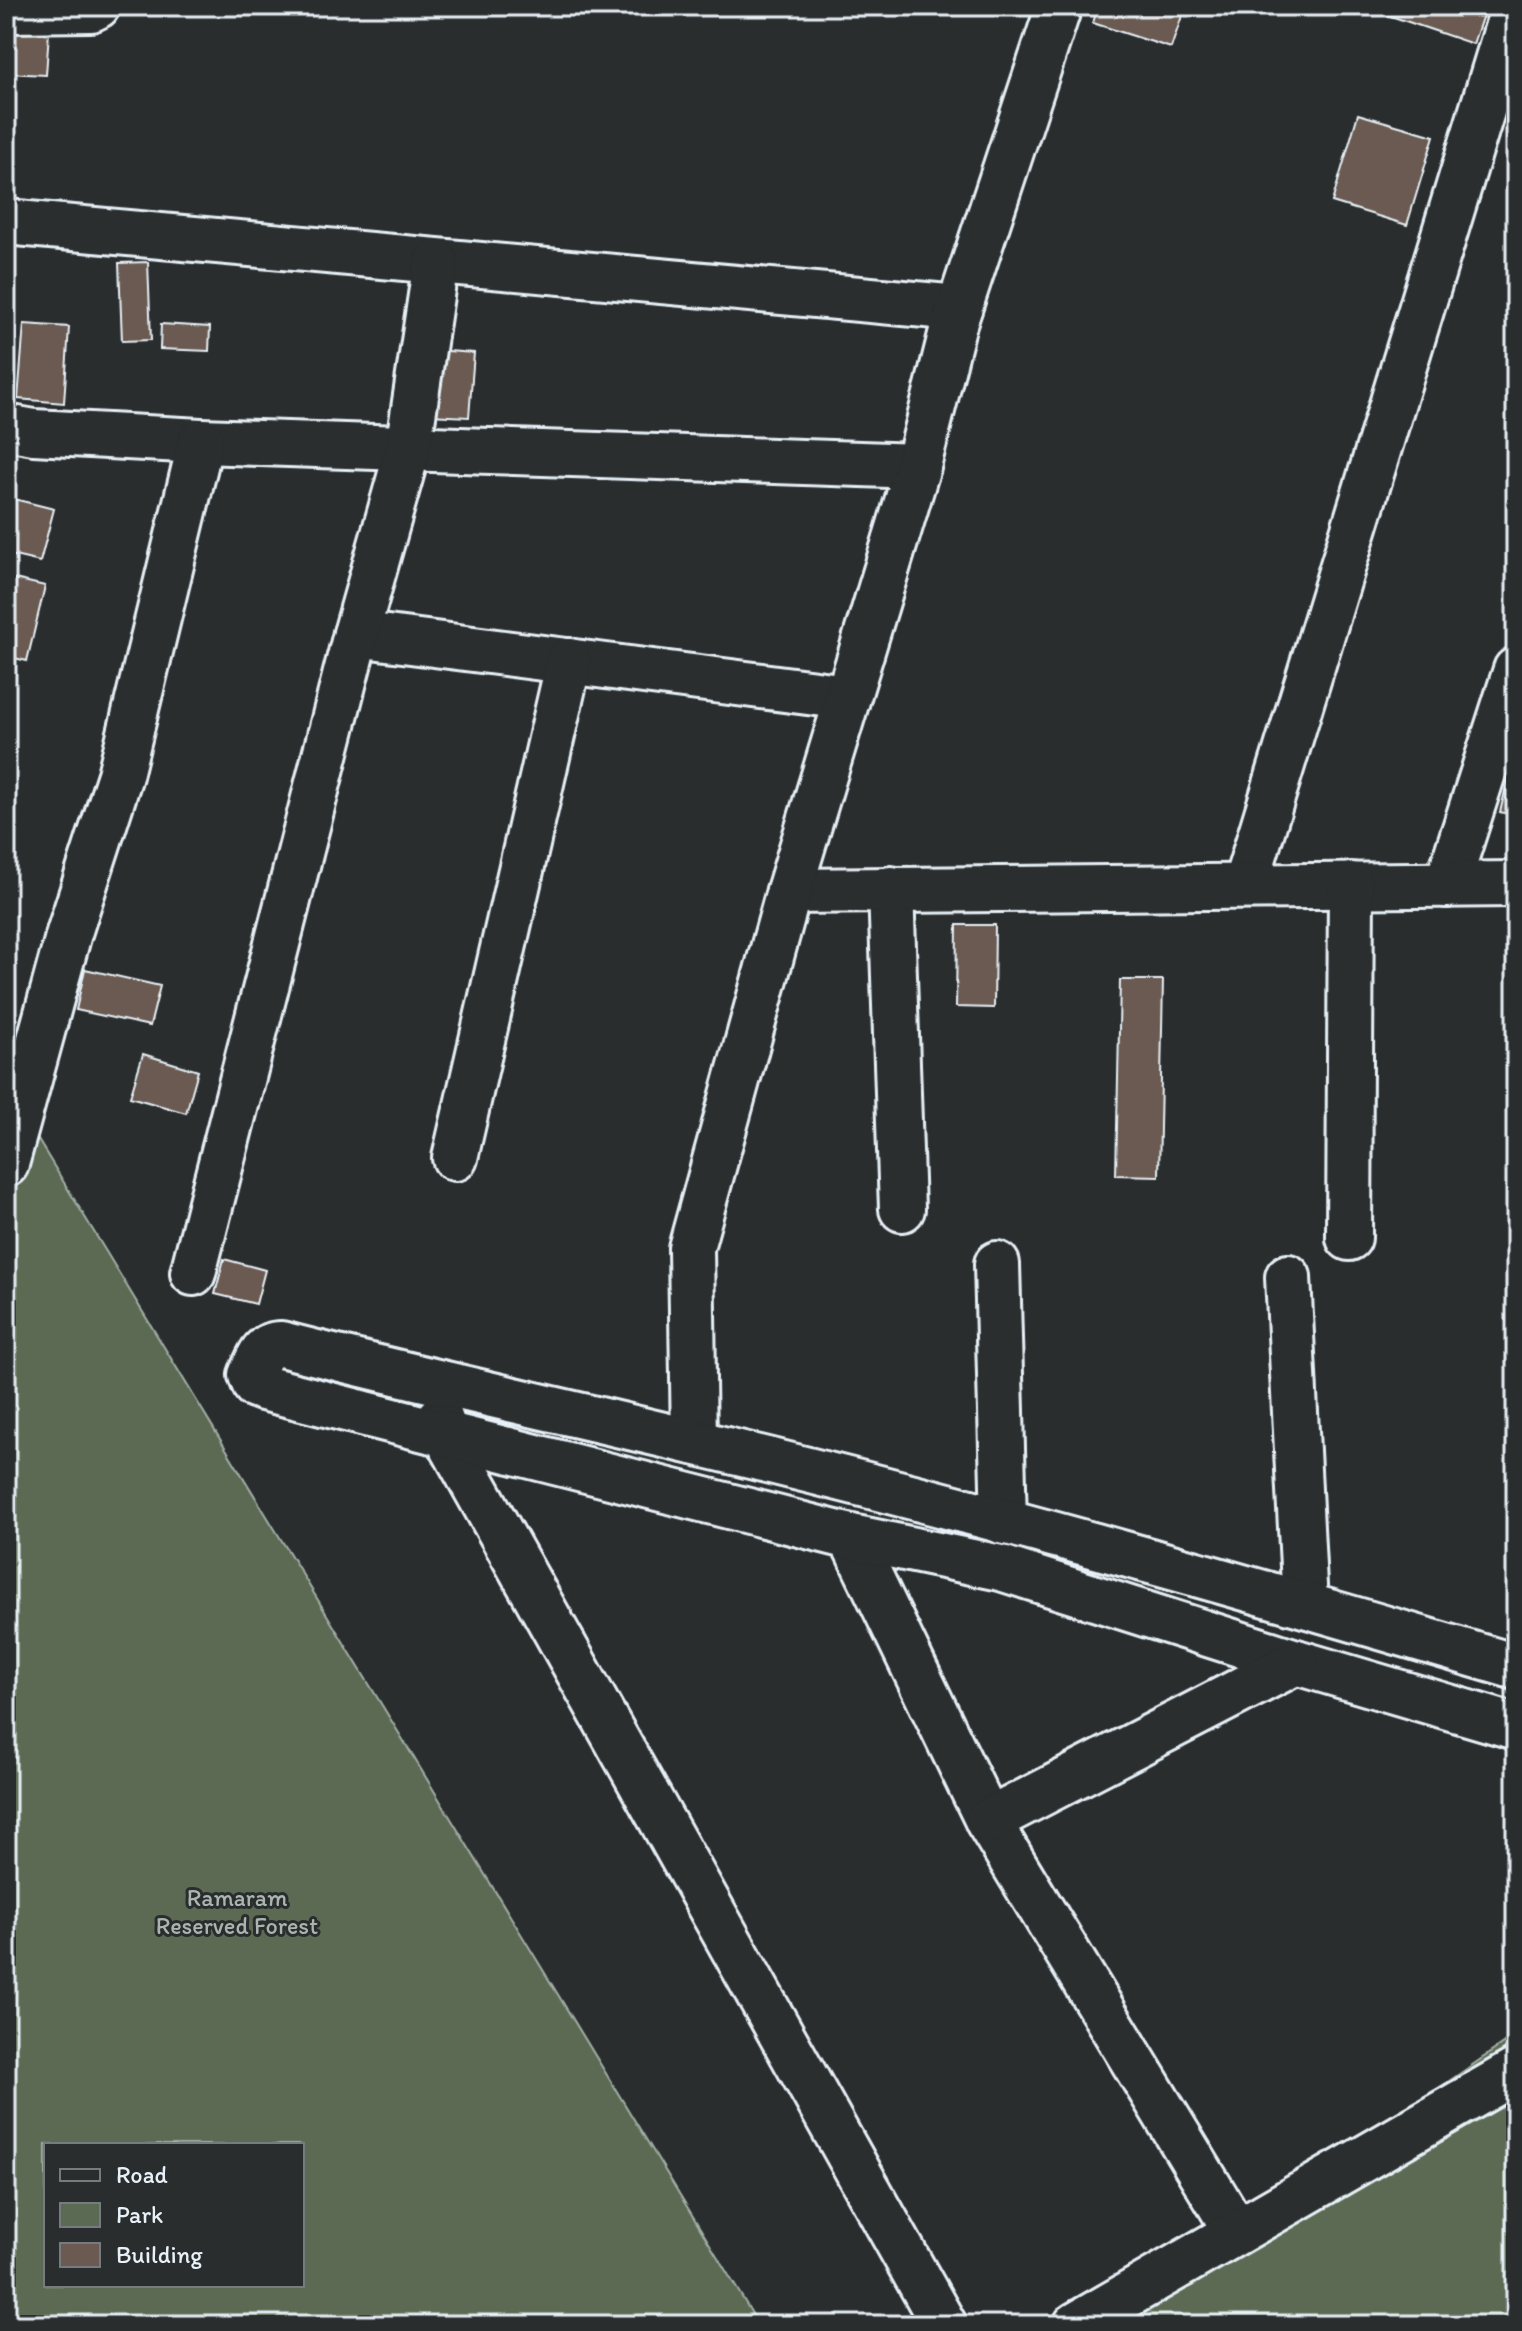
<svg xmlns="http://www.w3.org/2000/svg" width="1522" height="2331" font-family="Itim,sans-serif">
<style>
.green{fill:#5b6b53;stroke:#a2aea6;stroke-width:2;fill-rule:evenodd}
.building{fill:#6a5a51;stroke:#e8f1f8;stroke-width:2}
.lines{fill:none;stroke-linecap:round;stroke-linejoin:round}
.minor-casing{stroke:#e8f1f8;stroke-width:50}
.minor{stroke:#2a2d2e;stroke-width:44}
.labels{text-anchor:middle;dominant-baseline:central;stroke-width:6;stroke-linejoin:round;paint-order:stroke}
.park-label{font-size:24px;fill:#a9b5ae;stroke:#2a2d2e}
</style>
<rect width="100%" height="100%" fill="#2a2d2e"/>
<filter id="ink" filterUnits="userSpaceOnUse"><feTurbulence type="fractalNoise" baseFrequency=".0125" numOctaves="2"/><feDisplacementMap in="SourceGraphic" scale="16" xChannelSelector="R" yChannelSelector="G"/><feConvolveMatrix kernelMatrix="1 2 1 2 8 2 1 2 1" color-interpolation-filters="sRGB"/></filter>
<g filter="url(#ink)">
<g class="green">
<path d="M 32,1130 L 759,2325 L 6,2325 L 6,1133 ZM 46,2145 L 302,2145 L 302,2285 L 46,2285 Z"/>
<polygon points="1516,2035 1516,2325 1095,2325"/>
</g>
<g class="building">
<polygon points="1098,6 1162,6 1183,13 1171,48 1093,23"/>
<polygon points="1391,6 1486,6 1473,44 1388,15"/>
<polygon points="6,14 50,17 46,75 6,73"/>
<polygon points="1358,114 1434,136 1407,225 1332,202"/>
<polygon points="148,262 151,340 122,341 119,263"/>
<polygon points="24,324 69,327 64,403 18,399"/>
<polygon points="161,324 210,327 209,351 160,349"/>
<polygon points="434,350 474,353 469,417 429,415"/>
<polygon points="6,497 54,509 40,562 6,554"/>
<polygon points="6,577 45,586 27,661 6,656"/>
<polygon points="1512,763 1516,764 1516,816 1500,812"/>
<polygon points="957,925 995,925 994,1008 956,1007"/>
<polygon points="85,969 160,986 150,1026 76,1010"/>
<polygon points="1120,980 1163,980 1159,1176 1116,1175"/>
<polygon points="143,1054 198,1071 186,1113 130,1097"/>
<polygon points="224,1259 265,1270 256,1304 215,1294"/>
</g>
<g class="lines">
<g class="minor-casing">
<g id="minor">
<polyline points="6,10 91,9 97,6"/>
<polyline points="6,222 959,308"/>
<polyline points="6,427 34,432 201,441 918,466"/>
<polyline points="356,634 847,697"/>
<polyline points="1447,885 1516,670"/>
<polyline points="1245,886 1514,6"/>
<polyline points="891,889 902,1209"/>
<polyline points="789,891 1516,884"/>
<polyline points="455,1158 569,661"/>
<polyline points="6,1164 69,933 120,775 201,441"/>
<polyline points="1349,1238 1351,885"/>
<polyline points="997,1264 1004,1522"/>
<polyline points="193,1273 356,634 408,449 436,262"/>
<polyline points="1288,1277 1305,1605"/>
<polyline points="440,1418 446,1435 944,2325"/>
<polyline points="694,1442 691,1248 789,891 918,466 953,327 1059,6"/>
<polyline points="851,1537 988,1821 1236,2231"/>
<path d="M 1516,1667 C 1244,1586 970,1508 693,1442 C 556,1409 418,1379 281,1344 C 261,1344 259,1359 251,1375 L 255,1385 L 263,1388 L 851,1537 L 1001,1568 L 1296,1662 L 1516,1727"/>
<polyline points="988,1821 1296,1662"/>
<polyline points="1076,2325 1516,2071"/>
</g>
</g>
<use href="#minor" class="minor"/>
</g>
</g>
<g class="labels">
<g class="park-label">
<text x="237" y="1897">Ramaram<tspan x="237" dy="28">Reserved Forest</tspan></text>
</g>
</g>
<rect width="1522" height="2331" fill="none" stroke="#2a2d2e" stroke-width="32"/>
<rect x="16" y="16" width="1490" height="2299" fill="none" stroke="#e8f1f8" stroke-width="3" filter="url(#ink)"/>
<rect x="44" y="2143" width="260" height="144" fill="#2a2d2e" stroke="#767b7f" stroke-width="2"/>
<rect x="60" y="2169" width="40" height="12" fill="#2a2d2e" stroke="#767b7f" stroke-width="2"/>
<text x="116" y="2183" font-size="24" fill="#e8f1f8">Road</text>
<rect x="60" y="2203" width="40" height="24" fill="#5b6b53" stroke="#767b7f" stroke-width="2"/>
<text x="116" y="2223" font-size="24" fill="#e8f1f8">Park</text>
<rect x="60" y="2243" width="40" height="24" fill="#6a5a51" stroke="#767b7f" stroke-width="2"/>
<text x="116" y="2263" font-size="24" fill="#e8f1f8">Building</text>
</svg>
